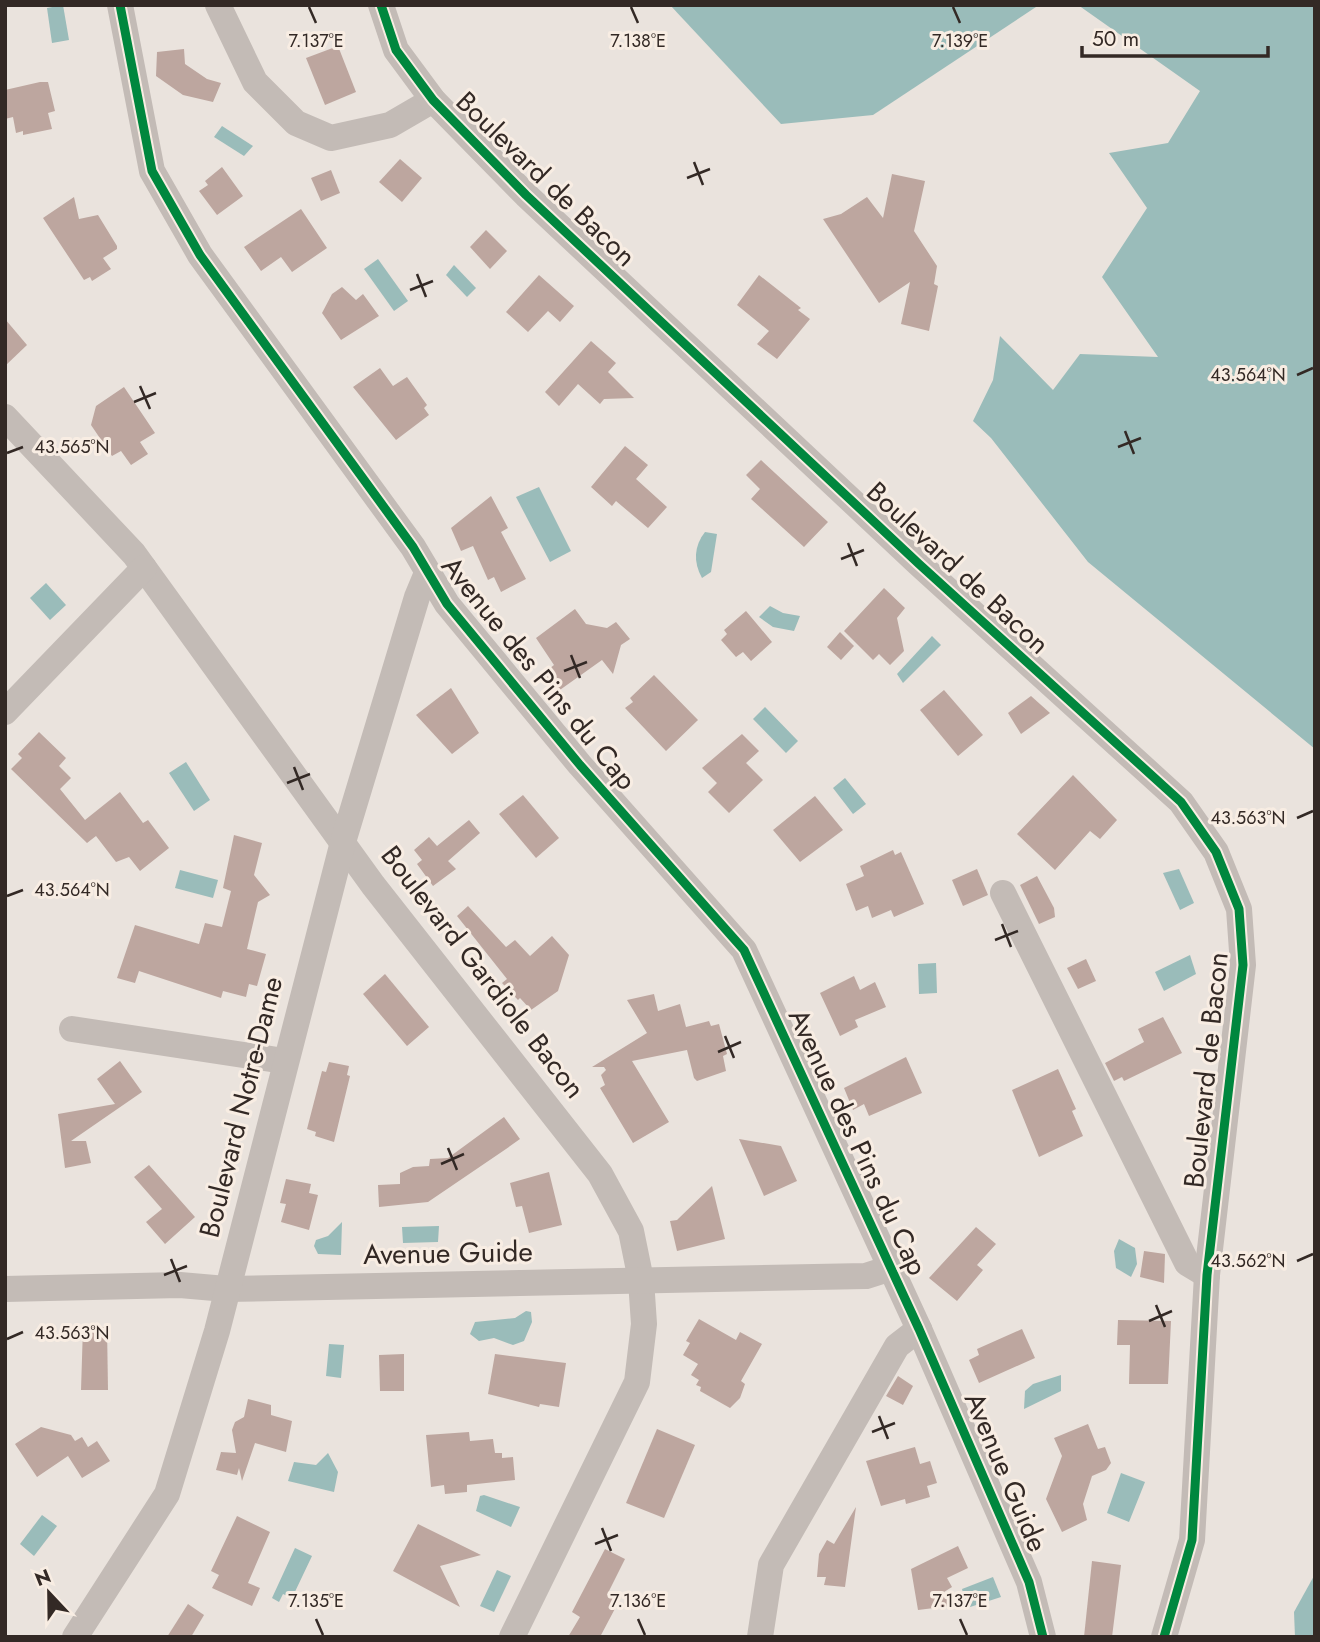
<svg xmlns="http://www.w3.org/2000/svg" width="1320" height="1642" font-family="Jost,sans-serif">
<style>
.water{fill:#9abcba}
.building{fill:#bda69f}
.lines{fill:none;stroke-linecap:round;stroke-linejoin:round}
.minor{stroke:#c3bbb6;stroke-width:26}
.cycleway-casing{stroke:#f8ede3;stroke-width:13}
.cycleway{stroke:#00873e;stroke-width:9}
.ticks{fill:none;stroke:#332925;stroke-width:2.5}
.labels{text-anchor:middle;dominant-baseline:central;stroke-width:6;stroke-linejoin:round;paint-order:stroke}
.street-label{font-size:28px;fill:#332925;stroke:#f8ede3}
.ticks-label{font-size:18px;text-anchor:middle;fill:#332925;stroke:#f8ede3;stroke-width:6;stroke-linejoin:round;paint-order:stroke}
</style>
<rect width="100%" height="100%" fill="#eae3dd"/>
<g class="water">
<polygon points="63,5 69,40 52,43 47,8"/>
<polygon points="670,5 1039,5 873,115 781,124"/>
<polygon points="1078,5 1315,5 1315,749 1088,562 991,438 973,421 993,380 1000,336 1053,390 1080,354 1158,357 1102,277 1147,208 1109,153 1168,143 1200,91"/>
<polygon points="222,126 253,146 244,156 214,137"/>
<polygon points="378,259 408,301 394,311 364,269"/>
<polygon points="454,265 476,288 467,297 446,275"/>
<polygon points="539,487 571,551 550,562 516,497"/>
<path d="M 705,532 L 717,534 L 711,572 L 702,578 C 693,562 694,546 705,532 Z"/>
<polygon points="46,583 66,605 50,620 30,598"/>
<polygon points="770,606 783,613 800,616 794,631 773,627 759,617"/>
<polygon points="932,636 941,645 903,683 897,674"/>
<polygon points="765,707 798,741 786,753 753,719"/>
<polygon points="186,762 210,800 194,811 169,773"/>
<polygon points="845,778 866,804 853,814 833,788"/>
<polygon points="1179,869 1194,903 1180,910 1163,873"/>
<polygon points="180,870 218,880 213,898 175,888"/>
<polygon points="1190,955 1196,974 1164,991 1155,972"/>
<polygon points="936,963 937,993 919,994 918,964"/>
<polygon points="342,1222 341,1255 318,1254 314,1246 316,1240 328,1236"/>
<polygon points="439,1226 438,1242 403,1243 402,1227"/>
<polygon points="1119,1239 1135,1248 1137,1264 1131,1277 1116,1268 1114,1251"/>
<polygon points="526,1311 531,1312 532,1322 524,1341 513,1345 494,1338 479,1341 470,1334 475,1322 515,1318"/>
<polygon points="329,1344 344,1345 341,1378 326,1376"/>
<polygon points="1061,1375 1061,1391 1024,1409 1025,1391 1033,1384"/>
<polygon points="328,1453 338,1472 334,1492 288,1481 294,1462 316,1465"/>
<polygon points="1121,1473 1145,1482 1129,1522 1107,1513"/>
<polygon points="484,1495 520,1507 511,1527 476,1511 480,1496"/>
<polygon points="42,1515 57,1526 34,1556 20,1544"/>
<polygon points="295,1548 312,1556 292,1598 283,1594 279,1602 272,1598"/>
<polygon points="497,1570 511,1576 494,1612 480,1606"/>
<polygon points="1315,1574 1315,1637 1295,1637 1294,1612"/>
<polygon points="993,1577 1001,1597 967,1608 962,1589"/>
</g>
<g class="building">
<polygon points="338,46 356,92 325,105 306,58"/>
<polygon points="184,49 185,64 207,79 221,83 213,102 183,95 156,76 157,52"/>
<polygon points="40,82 48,82 55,111 48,113 52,129 23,135 23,131 16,133 13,117 5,119 5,90"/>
<polygon points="400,159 422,178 402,202 379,182"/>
<polygon points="222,167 243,196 217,215 199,191 208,185 205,181"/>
<polygon points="331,170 340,193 321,201 311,178"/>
<polygon points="892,174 925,181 914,231 937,266 934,284 938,286 929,331 901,324 910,282 879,303 823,219 841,214 867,197 883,218"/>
<polygon points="74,197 79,219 98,215 117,246 117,249 103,258 111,269 92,281 90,277 84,280 43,218"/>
<polygon points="301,209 327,248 292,272 281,257 261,271 244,247"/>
<polygon points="486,230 507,251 490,269 470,247"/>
<polygon points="539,275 574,306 560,322 548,311 528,332 506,312"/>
<polygon points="759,275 801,308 798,310 810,319 777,359 757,344 769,331 737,305"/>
<polygon points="342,287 356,300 363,294 379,316 341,340 322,313 332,294"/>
<polygon points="5,319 27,345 5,366"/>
<polygon points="591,341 616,363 608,372 634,398 604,399 600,404 578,384 559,406 545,392"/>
<polygon points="380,368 393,386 407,377 427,405 424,408 429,415 396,440 353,387"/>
<polygon points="124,387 155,433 140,442 148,454 131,465 121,451 112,456 91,425 96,406"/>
<polygon points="625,446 648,465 636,479 667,507 648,528 616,501 612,506 591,487"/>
<polygon points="761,460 828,522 804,547 751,499 760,489 746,475"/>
<polygon points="491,496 508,528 501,532 526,579 501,592 494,577 488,580 473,546 461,551 451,528"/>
<polygon points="884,588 905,608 897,618 904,651 890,665 879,654 873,660 844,631"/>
<polygon points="575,609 586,624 607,628 616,622 630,639 621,645 613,674 602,660 557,692 544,673 554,665 536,638"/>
<polygon points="746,611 772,642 751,661 743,652 736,657 721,640 727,634 724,630"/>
<polygon points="840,632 854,646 841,660 827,647"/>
<polygon points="654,675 698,720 666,751 625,708 633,702 630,698"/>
<polygon points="451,688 479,733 452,754 416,715"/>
<polygon points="944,690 983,735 958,756 920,710"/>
<polygon points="1031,696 1050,713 1021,734 1008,713"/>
<polygon points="39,732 66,758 59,766 71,778 60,789 85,820 120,792 143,823 148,820 169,848 140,871 129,857 116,862 96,836 87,843 11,769 22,758 18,754"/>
<polygon points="742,734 759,751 746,763 763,780 729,813 708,792 717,783 702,768"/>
<polygon points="1073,775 1117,820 1100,839 1090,831 1055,870 1017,834"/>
<polygon points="523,795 559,838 536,858 499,814"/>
<polygon points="815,796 843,830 800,862 773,830"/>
<polygon points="469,820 480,833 448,861 456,869 433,886 417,864 422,860 414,850 429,837 437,846"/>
<polygon points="234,835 262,843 254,875 270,895 258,902 247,949 266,954 257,986 249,984 246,997 223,991 221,998 139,971 135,983 117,978 135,925 199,944 205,923 222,927 231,891 223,888"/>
<polygon points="893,850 895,855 901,852 924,904 894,917 891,910 872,918 868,906 856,911 846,884 864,876 860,866"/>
<polygon points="977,869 988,895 963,906 952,880"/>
<polygon points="1037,876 1054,908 1055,917 1039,924 1020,885"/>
<polygon points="468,906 506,947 515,940 530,956 552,936 569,955 558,991 531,1010 520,998 518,1000 502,983 507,979 457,916"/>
<polygon points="1086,959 1096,981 1078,989 1067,968"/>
<polygon points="385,974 429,1027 407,1046 363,994"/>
<polygon points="854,976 860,990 875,982 886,1007 855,1020 858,1027 840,1036 820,993"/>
<polygon points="654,994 658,1011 680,1004 686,1027 709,1021 711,1026 719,1024 727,1054 723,1056 726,1071 697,1081 694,1078 687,1050 632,1061 669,1122 633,1143 600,1088 605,1085 601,1075 606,1070 604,1067 592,1067 647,1033 627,1000"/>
<polygon points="1163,1017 1182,1053 1124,1081 1122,1077 1114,1081 1105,1063 1144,1042 1138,1029"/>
<polygon points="906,1057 922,1093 869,1116 864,1104 853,1110 844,1088"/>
<polygon points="120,1061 142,1092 71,1141 86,1141 91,1163 65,1168 58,1114 115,1104 97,1079"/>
<polygon points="329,1062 349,1066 347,1075 350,1076 334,1142 315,1136 316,1132 307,1129 322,1071 326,1072"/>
<polygon points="1058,1069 1076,1109 1072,1111 1083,1136 1039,1157 1012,1090"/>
<polygon points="504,1117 520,1139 506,1149 428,1202 379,1207 378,1185 400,1184 400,1173 413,1167 429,1166 430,1159 448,1158"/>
<polygon points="739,1139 781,1146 797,1181 764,1196"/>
<polygon points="149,1165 195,1217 165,1244 146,1222 162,1209 134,1177"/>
<polygon points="549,1172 562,1225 529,1233 522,1206 516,1207 510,1183"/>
<polygon points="286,1179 311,1184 309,1193 318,1195 309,1230 281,1222 286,1204 280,1203"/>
<polygon points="712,1186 725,1239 677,1251 670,1221 677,1220"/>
<polygon points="976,1227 996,1244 977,1265 983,1270 957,1301 929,1278"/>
<polygon points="1144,1251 1165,1254 1164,1283 1140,1277"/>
<polygon points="699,1319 736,1340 740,1332 762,1344 741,1381 745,1384 740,1398 730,1408 700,1391 701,1387 696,1385 699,1380 691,1375 698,1364 683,1355 690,1343 686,1341"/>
<polygon points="1118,1320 1171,1321 1168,1384 1129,1384 1130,1345 1117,1345"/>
<polygon points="83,1327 107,1327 108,1390 81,1390"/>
<polygon points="1022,1329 1035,1358 979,1383 969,1360 979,1355 977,1349"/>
<polygon points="404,1354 404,1391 380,1391 379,1355"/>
<polygon points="495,1354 566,1363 559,1407 540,1404 539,1407 488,1394"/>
<polygon points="898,1376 913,1386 903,1405 886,1396"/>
<polygon points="248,1399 271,1405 271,1415 292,1421 286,1452 255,1443 242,1481 239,1468 237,1475 216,1470 221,1452 236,1453 232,1430 235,1422 244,1417"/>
<polygon points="1088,1424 1098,1449 1105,1447 1111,1463 1106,1470 1092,1476 1083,1504 1087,1520 1062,1532 1046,1499 1062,1456 1054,1438"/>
<polygon points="41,1427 71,1435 75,1441 82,1437 88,1447 97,1441 110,1461 82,1478 68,1456 37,1477 15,1444"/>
<polygon points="657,1429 695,1445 664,1518 626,1503"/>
<polygon points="469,1432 470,1441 493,1439 495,1453 502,1453 502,1458 513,1457 515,1480 467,1485 467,1492 445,1494 444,1485 431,1487 426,1435"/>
<polygon points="915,1447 920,1464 930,1461 937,1483 927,1486 930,1497 906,1504 905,1499 881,1506 866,1461"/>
<polygon points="856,1507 845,1587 824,1585 826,1577 817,1577 819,1554 827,1540 834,1544"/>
<polygon points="237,1516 270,1532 248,1583 260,1588 252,1606 212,1588 219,1575 211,1571"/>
<polygon points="418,1524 481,1555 440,1566 460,1607 393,1571"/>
<polygon points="958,1546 968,1568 947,1578 952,1587 944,1592 950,1606 918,1610 911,1569"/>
<polygon points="605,1549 625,1559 607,1595 619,1601 600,1637 568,1637 580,1617 572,1612"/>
<polygon points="1092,1561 1121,1565 1112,1637 1084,1637"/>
<polygon points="188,1604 204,1615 191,1637 167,1637"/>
</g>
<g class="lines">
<g class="minor">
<polyline points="120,5 152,171 200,255 413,547 447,604 580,765 744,950 919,1329 1029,1582 1043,1637"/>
<polyline points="218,5 255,82 296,123 331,138 390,125 433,100"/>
<polyline points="381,5 396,50 433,100 526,195 919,564 1181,802 1216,852 1239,909 1243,965 1207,1275 1192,1540 1164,1637"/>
<polyline points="5,417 134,554 373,885 600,1174 631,1231 641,1280 644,1324 637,1382 512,1637"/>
<polyline points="5,712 144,568"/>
<polyline points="1003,893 1187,1263 1207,1275"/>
<polyline points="72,1029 284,1061"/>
<polyline points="5,1289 180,1285 226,1289 866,1276 891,1268"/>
<polyline points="75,1637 167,1494 217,1331 343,842 417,597 427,573"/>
<polyline points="760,1637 771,1565 897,1346 919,1329"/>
</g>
<g class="cycleway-casing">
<g id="cycleway">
<polyline points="120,5 152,171 200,255 413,547 447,604 580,765 744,950 919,1329 1029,1582 1043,1637"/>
<polyline points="381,5 396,50 433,100 526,195 919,564 1181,802 1216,852 1239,909 1243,965 1207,1275 1192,1540 1164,1637"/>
</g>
</g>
<use href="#cycleway" class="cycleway"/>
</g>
<path class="ticks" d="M 309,7 L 316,23M 631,7 L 638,23M 953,7 L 960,23M 694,162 L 703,185M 687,178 L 710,169M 417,274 L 426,297M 410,290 L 433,281M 1297,375 L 1313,368M 140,386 L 150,409M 134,402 L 156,393M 1125,431 L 1134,454M 1118,447 L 1141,438M 7,453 L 23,447M 848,543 L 857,566M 841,559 L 864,550M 571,655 L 580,678M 564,671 L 587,662M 294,767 L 303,790M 287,783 L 310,774M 1297,818 L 1313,811M 7,896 L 23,890M 1002,924 L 1011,947M 995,940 L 1018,931M 725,1036 L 734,1058M 718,1052 L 741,1042M 448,1148 L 457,1170M 441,1164 L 464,1154M 171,1259 L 180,1282M 1297,1261 L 1313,1254M 164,1275 L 187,1266M 1156,1305 L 1165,1327M 1149,1321 L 1172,1311M 7,1339 L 23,1332M 879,1416 L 888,1439M 872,1432 L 895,1423M 602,1528 L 611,1551M 595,1544 L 618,1535M 316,1619 L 323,1635M 638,1619 L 645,1635M 960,1619 L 967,1635"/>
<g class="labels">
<g class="street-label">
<text transform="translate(546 179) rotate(44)">Boulevard de Bacon</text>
<text transform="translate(958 568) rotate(43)">Boulevard de Bacon</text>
<text transform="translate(539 673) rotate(51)">Avenue des Pins du Cap</text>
<text transform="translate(483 972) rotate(52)">Boulevard Gardiole Bacon</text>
<text transform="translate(1206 1070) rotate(-84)">Boulevard de Bacon</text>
<text transform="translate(241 1107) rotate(-76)">Boulevard Notre-Dame</text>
<text transform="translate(858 1142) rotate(65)">Avenue des Pins du Cap</text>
<text transform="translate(448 1253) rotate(-1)">Avenue Guide</text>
<text transform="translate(1006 1472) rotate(67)">Avenue Guide</text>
</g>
</g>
<g class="ticks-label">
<text x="316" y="47">7.137°E</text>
<text x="638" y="47">7.138°E</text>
<text x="960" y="47">7.139°E</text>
<text x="1248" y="381">43.564°N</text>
<text x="72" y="453">43.565°N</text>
<text x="1248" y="824">43.563°N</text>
<text x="72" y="896">43.564°N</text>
<text x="1248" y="1267">43.562°N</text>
<text x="72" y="1339">43.563°N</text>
<text x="316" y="1607">7.135°E</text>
<text x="638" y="1607">7.136°E</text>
<text x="960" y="1607">7.137°E</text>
</g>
<rect width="1320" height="1642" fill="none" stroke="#332925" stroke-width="14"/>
<g transform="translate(49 1593) rotate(338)" stroke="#f8ede3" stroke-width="5" paint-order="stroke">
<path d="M0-5L12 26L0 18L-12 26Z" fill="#332925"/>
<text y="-10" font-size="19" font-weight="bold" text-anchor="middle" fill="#332925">N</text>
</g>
<path d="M1082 46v10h186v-10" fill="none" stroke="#332925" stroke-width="3.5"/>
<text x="1092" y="46" font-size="21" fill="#332925" stroke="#f8ede3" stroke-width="5" paint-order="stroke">50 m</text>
</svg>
